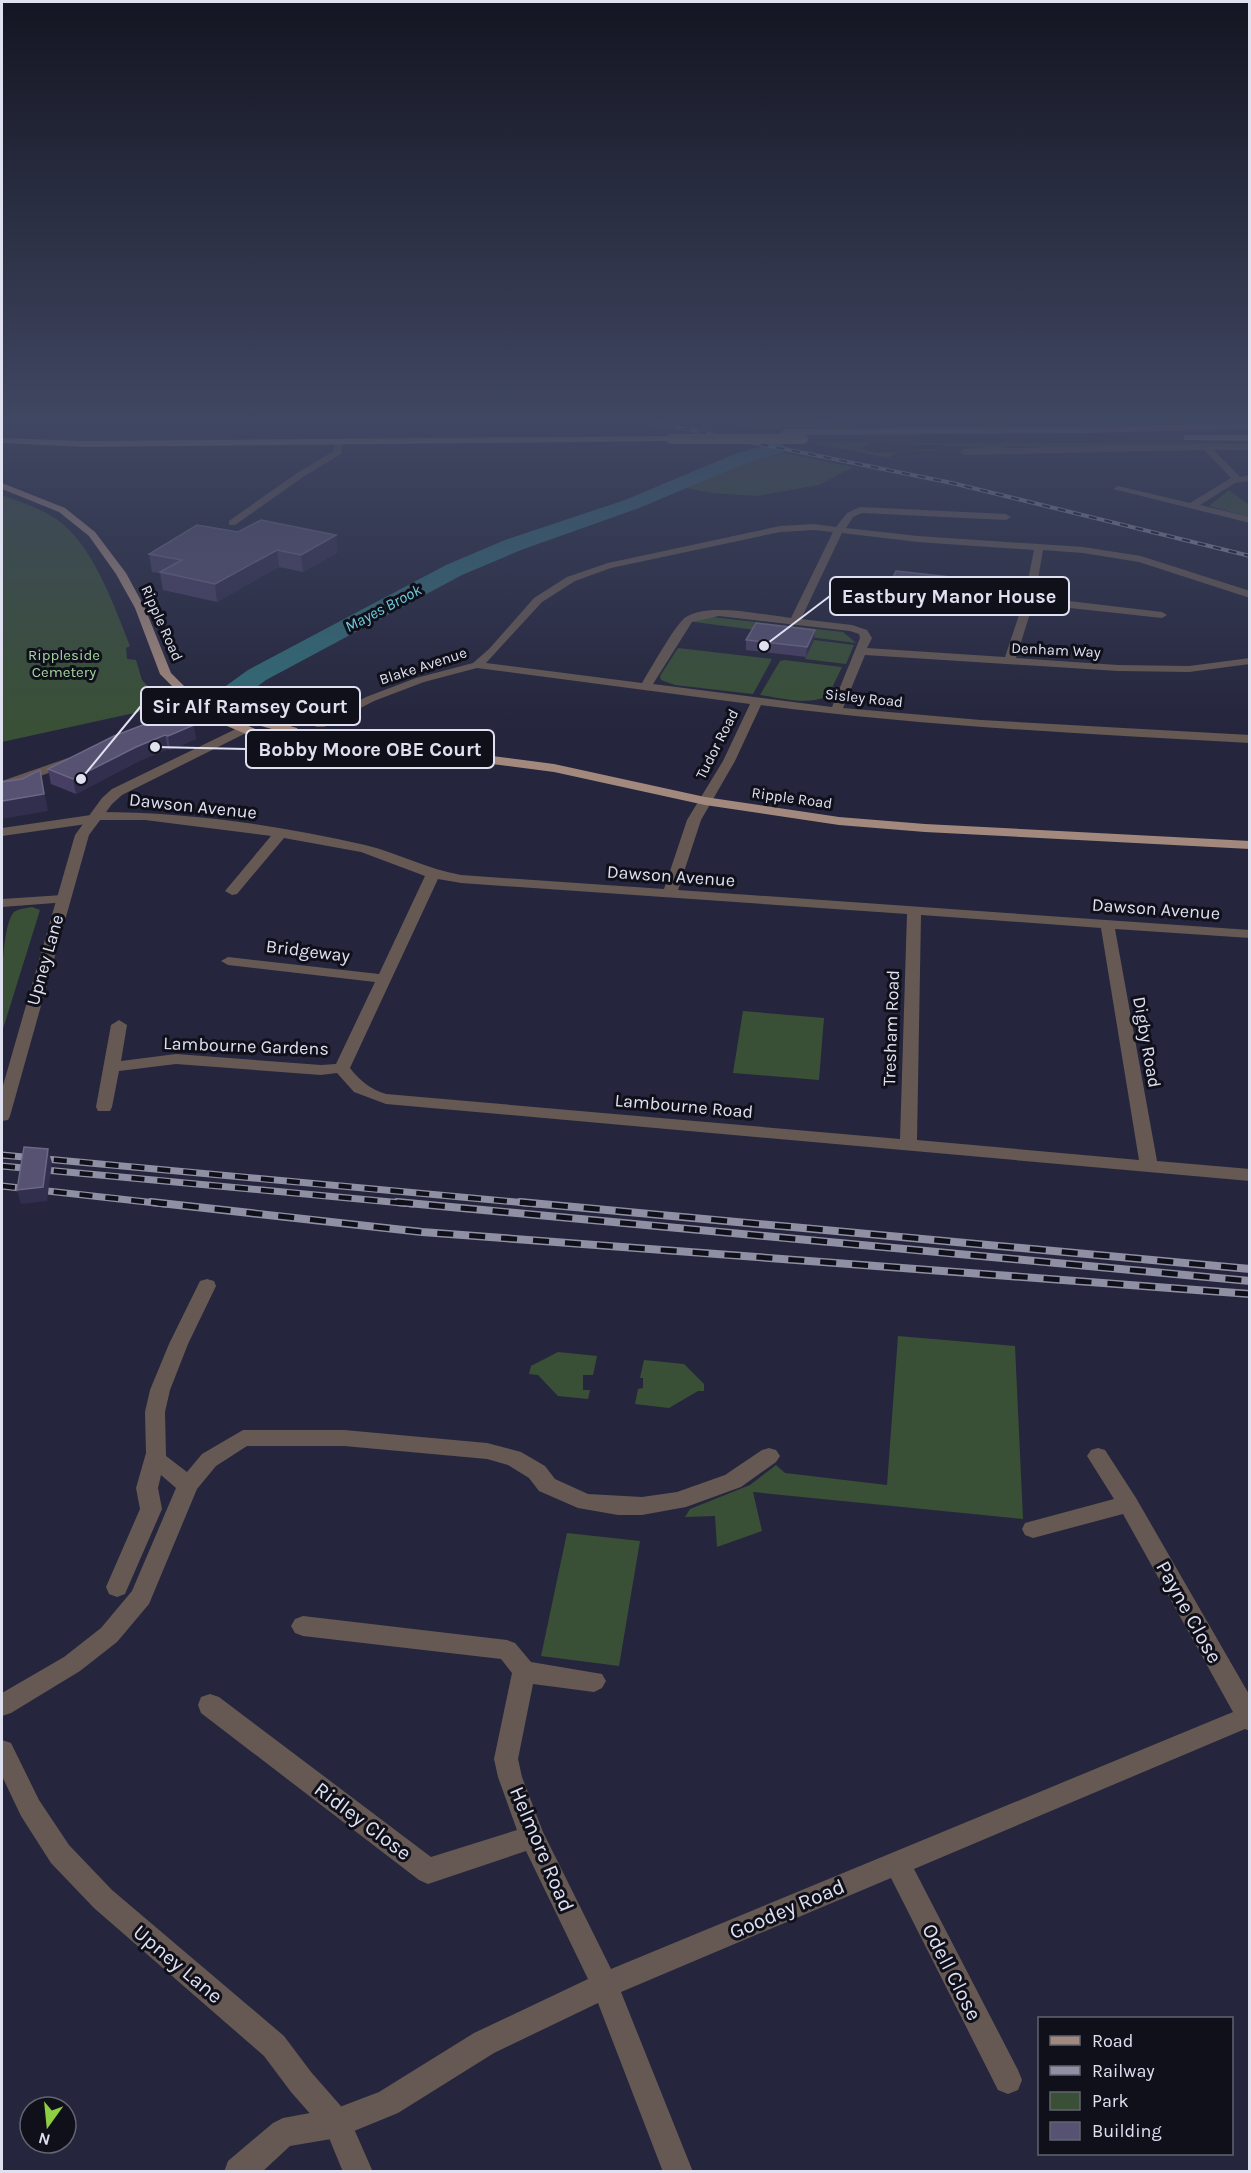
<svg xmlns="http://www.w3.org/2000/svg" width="1251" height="2173" font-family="Karla,sans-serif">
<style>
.green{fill:#395036}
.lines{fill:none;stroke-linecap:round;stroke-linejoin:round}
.river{fill:#316b76;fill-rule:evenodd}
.minor{fill:#665953;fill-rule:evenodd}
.tertiary{fill:#665953;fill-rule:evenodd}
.primary{fill:#a3897d;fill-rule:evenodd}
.trunk{fill:#b09285;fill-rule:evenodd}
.rail-far2-casing{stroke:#8f90a3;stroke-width:4}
.rail-far1-casing{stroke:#8f90a3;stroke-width:7}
.rail-casing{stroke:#8f90a3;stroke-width:8}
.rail-far2{stroke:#0f101a;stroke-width:2;stroke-dasharray:8;stroke-linecap:butt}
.rail-far1{stroke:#0f101a;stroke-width:4.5;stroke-dasharray:13;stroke-linecap:butt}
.rail{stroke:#0f101a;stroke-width:5;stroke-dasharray:16;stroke-linecap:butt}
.trunk-bridge{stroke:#b09285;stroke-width:10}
.wall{fill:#463f63}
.shaded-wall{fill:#322e4d}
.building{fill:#575172;stroke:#6c6786;stroke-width:1.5}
.labels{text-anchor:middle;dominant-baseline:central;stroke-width:6;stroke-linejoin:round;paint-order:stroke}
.far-street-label{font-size:15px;fill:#dfe1f1;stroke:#0f101a}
.far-park-label{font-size:15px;fill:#a3d59d;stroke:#0f101a}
.far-water-label{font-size:16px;font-style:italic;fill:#71cfe1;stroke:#0f101a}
.street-label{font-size:18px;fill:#dfe1f1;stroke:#0f101a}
.near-street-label{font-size:21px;fill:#dfe1f1;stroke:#0f101a}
.leader{fill:none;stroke:#dfe1f1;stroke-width:2}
.callout-dot{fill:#dfe1f1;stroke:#0f101a;stroke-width:2}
.callout{fill:#0f101a;stroke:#dfe1f1;stroke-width:2}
.callout-label{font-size:20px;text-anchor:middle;font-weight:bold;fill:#dfe1f1}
</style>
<rect width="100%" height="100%" fill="#25263d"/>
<g class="green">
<polygon points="724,422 824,422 829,425 847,422 857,423 846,427 753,427"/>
<polygon points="913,422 1083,422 991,425"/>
<path d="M 866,442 L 868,444 L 861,448 C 875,459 920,446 940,451 L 900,451 L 889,458 L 815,443 Z"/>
<polygon points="883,443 1249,443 1250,446 1058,448 1005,446 1007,449 949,450 983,447"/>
<polygon points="779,452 853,467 819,485 757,496 712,493 682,487 748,459"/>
<polygon points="1229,490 1249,505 1249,517 1209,506"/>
<path d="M 2,495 C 20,502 40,508 56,519 C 93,544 114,606 130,646 L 126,648 L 127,659 L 136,660 L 142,680 L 166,706 L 2,742 Z"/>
<polygon points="704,616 843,632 856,643 694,622 695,619"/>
<polygon points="814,640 854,645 846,664 805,659"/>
<polygon points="678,648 772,659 753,694 675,685 661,680 660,676"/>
<path d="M 784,660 L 842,667 L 828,696 C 807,706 782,698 760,695 L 780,661 Z"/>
<path d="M 32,907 L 40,910 L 2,1032 C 1,1008 0,927 14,912 C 18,909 27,908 32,907 Z"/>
<polygon points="743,1011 824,1018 819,1080 733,1073"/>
<polygon points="898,1336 1015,1346 1023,1519 753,1492 762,1531 717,1547 715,1516 685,1517 690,1509 750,1485 776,1465 785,1473 887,1485"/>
<polygon points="558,1352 597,1356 593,1375 583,1375 583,1390 590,1390 588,1399 558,1396 538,1375 529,1374 531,1366"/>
<polygon points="644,1360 684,1364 704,1384 704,1391 698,1391 669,1408 635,1404 638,1389 643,1388 643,1378 640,1378"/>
<polygon points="567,1533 640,1541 619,1666 541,1656"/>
</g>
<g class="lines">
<g class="river">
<path d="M 814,422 L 835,422 C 830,429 822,430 815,428 L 812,424 Z"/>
<path d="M 776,442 L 783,444 L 785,448 L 783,452 L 746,463 L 639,508 L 521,550 L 462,575 L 266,680 C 252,690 241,703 223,698 L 219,693 L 223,688 L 248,670 L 446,565 L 505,540 L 625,500 L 732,455 Z"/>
</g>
<g class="minor">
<polygon points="335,441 342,443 341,454 303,477 235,525 229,525 229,521 297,473 334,451"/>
<polygon points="1250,444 1250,450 1214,450 1240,477 1250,475 1250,481 1235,483 1200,505 1250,517 1250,523 1113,489 1118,486 1190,503 1231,478 1204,450 964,455 960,452 964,449"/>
<path d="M 860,507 L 1006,514 L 1011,517 L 1006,520 L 862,513 L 853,517 L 846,528 L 918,536 L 1083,547 L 1141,556 L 1250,591 L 1250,598 L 1139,562 L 1083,553 L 1043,550 L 1035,597 L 1162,612 L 1167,615 L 1162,618 L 1033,604 L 1016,658 L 1118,665 L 1189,666 L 1250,658 L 1250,664 L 1189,672 L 1118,671 L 865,655 L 843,708 L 981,720 L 1250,735 L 1250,743 C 1086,734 923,726 761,705 L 735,761 L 701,820 L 678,890 L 1250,930 L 1250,938 L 1115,929 L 1157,1161 L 1250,1169 L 1250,1181 L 386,1104 L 354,1092 L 337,1073 L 321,1075 L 176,1064 L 119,1071 L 112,1107 L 110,1111 L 98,1111 L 96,1107 L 111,1025 L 119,1020 L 127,1025 L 121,1061 L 176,1054 L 321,1065 L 336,1064 L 375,982 L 228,965 L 221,961 L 228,957 L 379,974 L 425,876 L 361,852 L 284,838 L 237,894 L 232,895 L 225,891 L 271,836 L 145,820 L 100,820 L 94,823 L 2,836 L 2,828 L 91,815 L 97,812 C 186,812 278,825 365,845 C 398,853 427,869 461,875 L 664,889 L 687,820 L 723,761 L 750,704 L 477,668 L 424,682 L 374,701 L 324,727 L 316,727 L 314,724 L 366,697 L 416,678 L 473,663 L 489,649 L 534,598 L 567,577 L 608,563 L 780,526 L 814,524 L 836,527 L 847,513 ZM 814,530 L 833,532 L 791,618 C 763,615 710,602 686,617 C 676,623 650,670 642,683 L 486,663 L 542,602 L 575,581 L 611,568 L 780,532 ZM 842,533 L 918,542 L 1034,550 L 1024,600 L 1005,657 L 867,648 L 872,638 L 867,630 L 852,625 L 801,619 ZM 719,616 L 850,631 L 859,634 L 860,638 L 832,707 L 653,684 L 692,622 ZM 438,879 L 461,883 L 907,914 L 900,1139 L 386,1094 C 370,1089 360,1081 350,1068 ZM 921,915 L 1101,928 L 1139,1160 L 917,1140 Z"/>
<polygon points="68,758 74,762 72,765 2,789 2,781"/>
<polygon points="63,895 70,899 68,902 2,907 2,899"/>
<polygon points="207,1279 214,1281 216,1286 188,1344 170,1390 165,1412 166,1456 187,1472 202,1454 243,1430 344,1430 487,1443 521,1452 545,1466 555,1479 588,1494 642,1497 677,1492 725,1475 762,1450 769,1448 776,1450 780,1456 776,1462 741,1487 686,1507 642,1515 618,1515 578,1508 539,1491 529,1478 508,1465 487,1459 344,1446 247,1446 216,1466 197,1489 149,1604 117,1642 80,1671 11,1713 2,1716 2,1693 64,1657 101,1628 132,1591 176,1488 161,1475 158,1488 162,1509 128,1587 125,1594 117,1597 109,1594 106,1587 140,1509 136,1488 146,1453 145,1412 150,1390 169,1344 200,1281"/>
<polygon points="1098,1448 1105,1450 1136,1498 1250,1696 1250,1731 1245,1729 914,1869 1018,2070 1022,2080 1018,2090 1008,2094 998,2090 891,1878 621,1992 693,2172 663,2172 598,2003 494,2053 398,2113 337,2138 290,2146 262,2172 224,2172 228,2161 273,2123 283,2118 337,2108 379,2092 474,2033 588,1979 526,1851 428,1884 419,1880 201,1713 198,1705 201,1697 210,1694 219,1697 431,1857 517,1830 498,1777 494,1759 512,1673 501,1659 303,1636 295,1633 291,1626 295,1619 303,1616 507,1640 515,1643 531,1662 602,1674 606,1681 602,1688 594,1692 533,1684 518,1759 522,1777 543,1832 611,1969 1233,1712 1123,1514 1033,1538 1025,1535 1022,1529 1025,1523 1114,1499 1087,1456 1091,1450"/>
</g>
<g class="tertiary">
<polygon points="244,725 250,729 248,732 122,795 112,804 89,835 10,1116 8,1120 2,1121 2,1089 75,835 102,798 112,789"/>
<polygon points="2,1740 11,1743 39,1800 69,1845 112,1890 284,2036 311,2072 347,2113 373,2172 343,2172 327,2133 291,2092 264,2056 94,1908 51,1863 21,1816 2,1776"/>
</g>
<g class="primary">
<polygon points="2,483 65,508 95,532 126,573 145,608 171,673 188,690 215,706 223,715 260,731 309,737 335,736 554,764 705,797 839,817 925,824 1250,841 1250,849 925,832 839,825 705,805 554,772 335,744 309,745 253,737 215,721 207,712 180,694 160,674 135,608 116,574 89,536 59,512 2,489"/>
<polygon points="237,711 297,728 299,731 293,735 233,718 231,715"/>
</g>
<g class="trunk">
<polygon points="1250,423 1250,429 1084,433 785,435 781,432 785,429 1084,427"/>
<polygon points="1187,435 1250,435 1250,441 1184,440 1184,436"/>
<polygon points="671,436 674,437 674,441 85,447 2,443 2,438 85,441"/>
</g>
<g class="rail-far2-casing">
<polyline id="rail-far2" points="651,422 952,483 1250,556"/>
</g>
<g class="rail-far1-casing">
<g id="rail-far1">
<polyline points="2,1155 537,1204"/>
<polyline points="2,1166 413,1204"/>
<polyline points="2,1186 165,1204"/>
</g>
</g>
<g class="rail-casing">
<g id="rail">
<polyline points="151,1202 422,1232 1250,1294"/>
<polyline points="397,1202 1250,1281"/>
<polyline points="520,1202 1250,1269"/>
</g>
</g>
<use href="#rail-far2" class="rail-far2"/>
<use href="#rail-far1" class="rail-far1"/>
<use href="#rail" class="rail"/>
<polyline class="trunk-bridge" points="671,439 803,439"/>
</g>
<g class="wall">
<polygon points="197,525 338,552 303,572 279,567 217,602 163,590 160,573 152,572 149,554"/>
<polygon points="889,585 949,592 941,612 915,609 915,605 888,601"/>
<polygon points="746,640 814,640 806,657 746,650"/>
<polygon points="153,721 196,739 170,750 168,749 139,761 76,794 51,784 48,769"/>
</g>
<g class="shaded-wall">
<polygon points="336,535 338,552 303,572 301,555"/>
<polygon points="277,550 279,567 217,602 215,584"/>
<polygon points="950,577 949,592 941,612 943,597"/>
<polygon points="815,630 814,640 806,657 807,647"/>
<polygon points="194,725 196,739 170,750 168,736"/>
<polygon points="165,735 168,749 139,761 76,794 73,779 136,747"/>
<polygon points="40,770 48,811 2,819 2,801"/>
<polygon points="48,1149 52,1163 47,1201 21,1204 17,1190"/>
</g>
<g class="building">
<polygon points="261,520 336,535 301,555 277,550 215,584 160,572 182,560 149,554 197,525 238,532"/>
<polygon points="896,571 950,577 943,597 916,594 918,590 889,585"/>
<polygon points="756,623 815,630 807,647 746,640"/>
<polygon points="174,715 194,725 168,736 165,735 136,747 73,779 48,769 114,736 153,721 156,723"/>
<polygon points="40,770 44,794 2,801 2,782 22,779"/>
<polygon points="24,1147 48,1149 43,1187 17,1190"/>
</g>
<linearGradient id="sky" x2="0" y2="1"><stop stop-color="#141522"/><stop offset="0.58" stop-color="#404762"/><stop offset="1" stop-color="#404762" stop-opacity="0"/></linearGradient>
<rect width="1251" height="726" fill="url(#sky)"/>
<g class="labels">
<g class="far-street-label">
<text transform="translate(162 623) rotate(66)">Ripple Road</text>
<text transform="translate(1056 650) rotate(3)">Denham Way</text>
<text transform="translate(423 666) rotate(-18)">Blake Avenue</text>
<text transform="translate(864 698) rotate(6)">Sisley Road</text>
<text transform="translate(717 744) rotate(-63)">Tudor Road</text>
<text transform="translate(792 798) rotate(8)">Ripple Road</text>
</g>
<g class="far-park-label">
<text x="64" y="655">Rippleside<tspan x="64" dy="17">Cemetery</tspan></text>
</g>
<g class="far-water-label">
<text transform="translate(383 608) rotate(-28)">Mayes Brook</text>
</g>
<g class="street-label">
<text transform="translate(193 806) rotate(6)">Dawson Avenue</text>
<text transform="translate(671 876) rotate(4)">Dawson Avenue</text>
<text transform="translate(1156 909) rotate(4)">Dawson Avenue</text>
<text transform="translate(308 951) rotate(7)">Bridgeway</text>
<text transform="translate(45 960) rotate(-74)">Upney Lane</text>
<text transform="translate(891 1028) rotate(-88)">Tresham Road</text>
<text transform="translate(1147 1042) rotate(80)">Digby Road</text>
<text transform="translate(246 1046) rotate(2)">Lambourne Gardens</text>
<text transform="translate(684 1106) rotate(5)">Lambourne Road</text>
</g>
<g class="near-street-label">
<text transform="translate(1189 1612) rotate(61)">Payne Close</text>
<text transform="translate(363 1821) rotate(37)">Ridley Close</text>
<text transform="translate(542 1849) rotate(67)">Helmore Road</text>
<text transform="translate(787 1909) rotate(-23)">Goodey Road</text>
<text transform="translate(178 1964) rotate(40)">Upney Lane</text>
<text transform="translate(952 1972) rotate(63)">Odell Close</text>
</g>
</g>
<path class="leader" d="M764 646L830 596M81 779L141 706M155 747L246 749"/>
<g class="callout-dot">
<circle cx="764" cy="646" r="6"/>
<circle cx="81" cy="779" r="6"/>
<circle cx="155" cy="747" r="6"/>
</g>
<g class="callout">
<rect x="830" y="577" width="239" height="38" rx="6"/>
<rect x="141" y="687" width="219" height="38" rx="6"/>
<rect x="246" y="730" width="248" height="38" rx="6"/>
</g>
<g class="callout-label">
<text x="949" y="603">Eastbury Manor House</text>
<text x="250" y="713">Sir Alf Ramsey Court</text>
<text x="370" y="756">Bobby Moore OBE Court</text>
</g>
<rect width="1251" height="2173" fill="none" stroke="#dfe1f1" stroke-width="6"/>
<rect x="1038" y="2017" width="195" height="138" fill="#0f101a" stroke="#626470" stroke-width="1.5"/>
<rect x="1050" y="2036" width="30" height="9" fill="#a3897d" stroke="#626470" stroke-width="1.5"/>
<text x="1092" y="2047" font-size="18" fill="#dfe1f1">Road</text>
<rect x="1050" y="2066" width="30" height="9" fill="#8f90a3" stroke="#626470" stroke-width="1.5"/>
<text x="1092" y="2077" font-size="18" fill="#dfe1f1">Railway</text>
<rect x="1050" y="2092" width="30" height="18" fill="#395036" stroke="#626470" stroke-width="1.5"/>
<text x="1092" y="2107" font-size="18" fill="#dfe1f1">Park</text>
<rect x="1050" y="2122" width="30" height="18" fill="#575172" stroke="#626470" stroke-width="1.5"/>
<text x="1092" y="2137" font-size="18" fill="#dfe1f1">Building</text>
<g transform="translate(48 2125) rotate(195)"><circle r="28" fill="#0f101a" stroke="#626470" stroke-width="1.5"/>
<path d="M0-4.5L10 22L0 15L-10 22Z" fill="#8ece43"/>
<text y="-9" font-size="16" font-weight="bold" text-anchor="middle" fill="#dfe1f1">N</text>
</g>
</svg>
